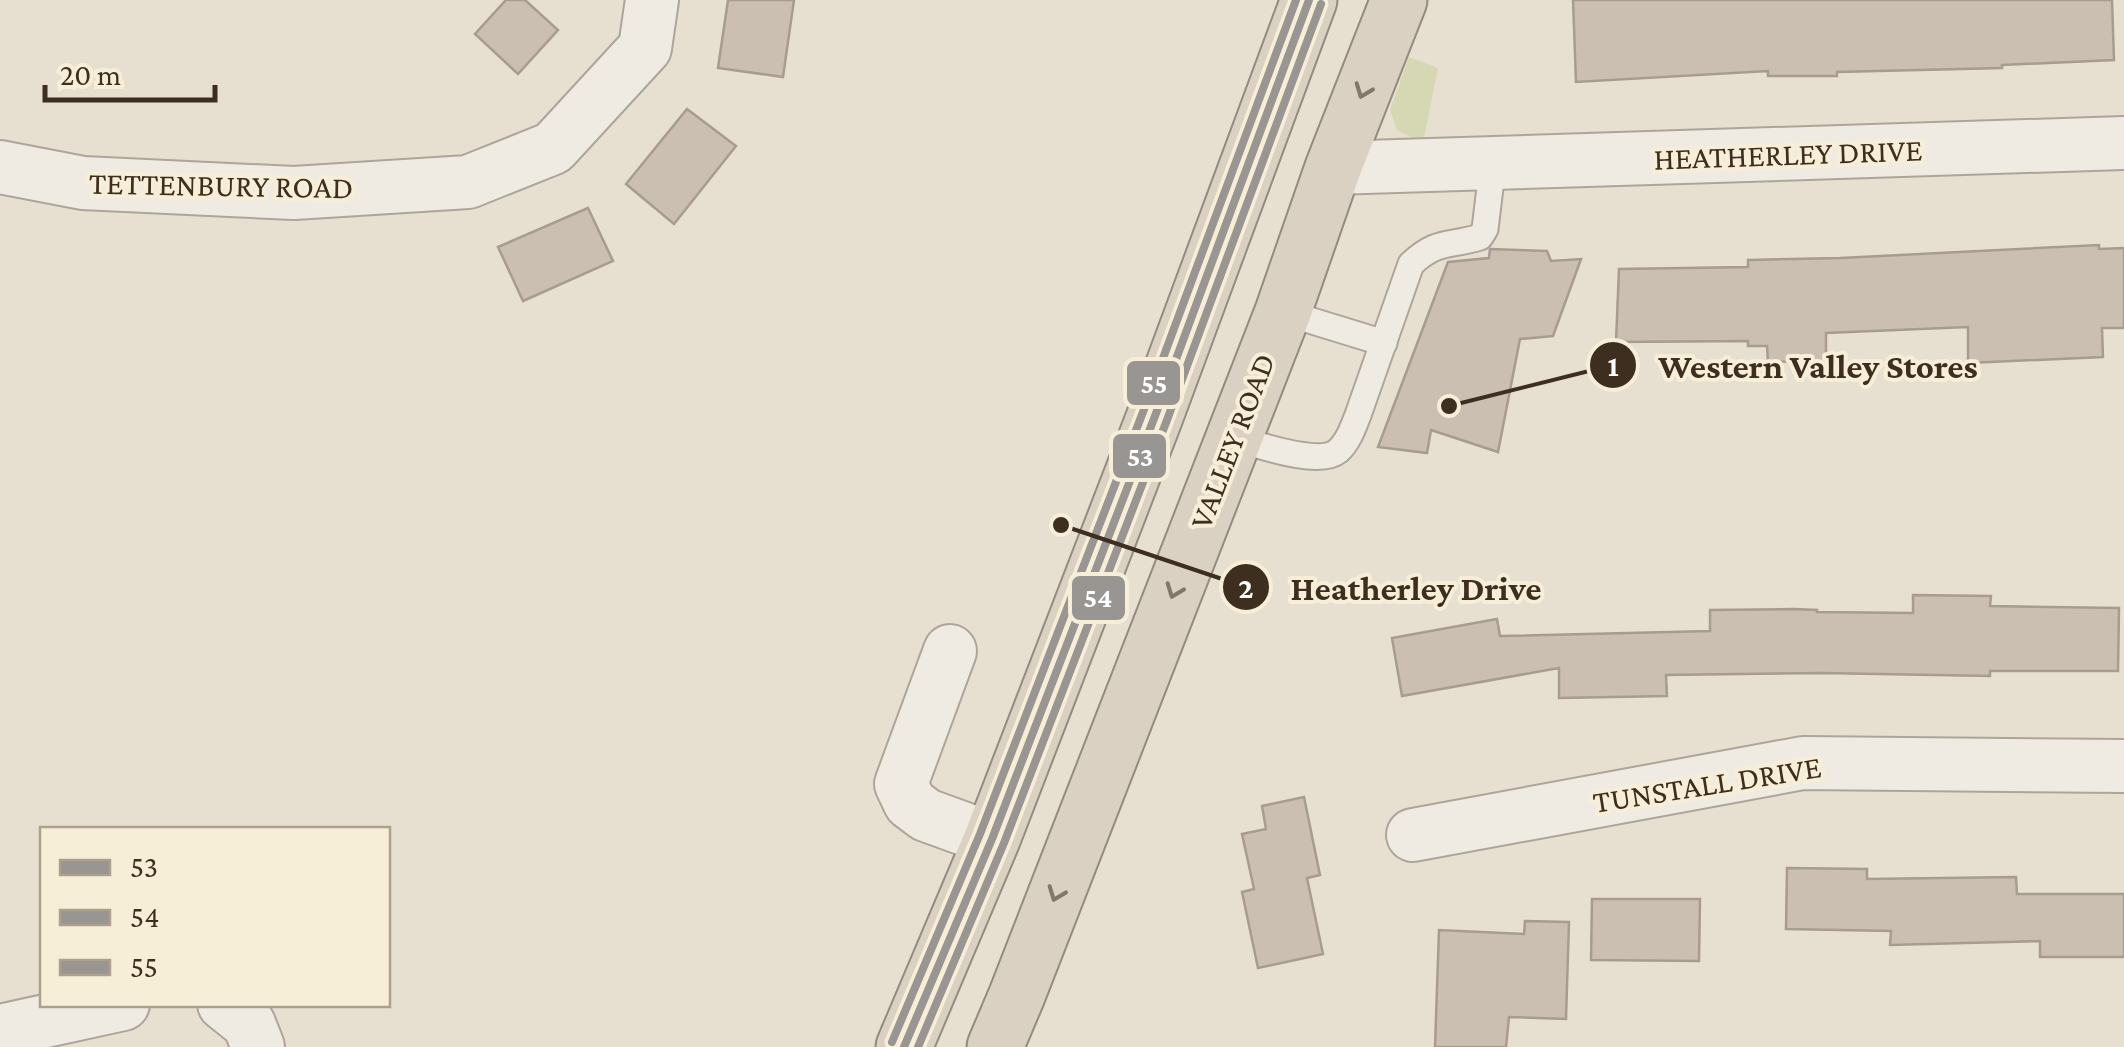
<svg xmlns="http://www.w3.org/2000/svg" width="2124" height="1047" font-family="'Crimson Pro',serif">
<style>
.green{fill:#d6d7b3}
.building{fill:#cbbfb2;stroke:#a89c90;stroke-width:2.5}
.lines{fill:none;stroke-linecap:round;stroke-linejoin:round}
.lane-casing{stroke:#ada599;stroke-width:29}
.street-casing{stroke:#ada599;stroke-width:56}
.highway-casing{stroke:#928b80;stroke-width:59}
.lane{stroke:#efebe3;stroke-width:25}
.street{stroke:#efebe3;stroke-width:52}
.highway{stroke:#dad1c2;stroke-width:55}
.bus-1-casing{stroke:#f7eed8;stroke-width:15}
.bus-2-casing{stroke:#f7eed8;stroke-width:15}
.bus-3-casing{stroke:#f7eed8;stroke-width:15}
.bus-1{stroke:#989593;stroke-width:8}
.bus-2{stroke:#989593;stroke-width:8}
.bus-3{stroke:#989593;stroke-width:8}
.oneway{stroke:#847769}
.labels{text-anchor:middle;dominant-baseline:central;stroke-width:8;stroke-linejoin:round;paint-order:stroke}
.street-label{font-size:32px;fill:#3d2e20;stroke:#f7eed8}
.leader{fill:none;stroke:#3d2e20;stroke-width:4}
.callout-dot{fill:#3d2e20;stroke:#f7eed8;stroke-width:4}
.mark-label{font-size:30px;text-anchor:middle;font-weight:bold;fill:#fff}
.callout-label{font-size:35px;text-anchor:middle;font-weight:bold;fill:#3d2e20;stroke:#f7eed8;stroke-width:8;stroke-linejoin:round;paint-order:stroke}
.line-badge{stroke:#f7eed8;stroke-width:4}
.badge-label{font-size:28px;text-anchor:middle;font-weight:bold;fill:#fff}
</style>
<rect width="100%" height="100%" fill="#e7e0d1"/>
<polygon class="green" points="1409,57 1438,68 1423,143 1397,130 1390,110"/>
<g class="building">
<polygon points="506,0 525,0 558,30 518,74 475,34"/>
<polygon points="728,0 794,0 783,77 718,68"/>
<polygon points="1573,0 2112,0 2114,60 2002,65 2002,68 1837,72 1837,76 1768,76 1768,71 1576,82"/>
<polygon points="687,109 736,146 674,224 626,184"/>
<polygon points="588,208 613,261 523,301 498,247"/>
<polygon points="2099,245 2099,249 2124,248 2124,328 2102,328 2103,357 1968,363 1968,327 1826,333 1826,361 1768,362 1767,346 1748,346 1748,341 1616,342 1619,269 1748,267 1748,260 1840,258"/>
<polygon points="1490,249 1547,251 1551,261 1581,259 1553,336 1520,339 1498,452 1431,430 1427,453 1378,447 1448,262 1489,258"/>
<polygon points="1913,595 1991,596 1990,606 2119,608 2118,671 1990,671 1990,676 1821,673 1666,675 1667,696 1559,698 1559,668 1402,696 1392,638 1497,619 1500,636 1710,631 1710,610 1795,609 1817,610 1817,612 1913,613"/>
<polygon points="1304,797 1320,875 1307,878 1323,954 1258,968 1242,892 1254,889 1242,834 1266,829 1262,806"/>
<polygon points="1787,868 1867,869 1867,879 2016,877 2017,894 2124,894 2124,957 2040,957 2040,941 1890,945 1891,931 1786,929"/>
<polygon points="1592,899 1700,899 1699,961 1591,960"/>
<polygon points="1525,921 1569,922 1566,1019 1509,1017 1506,1047 1435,1047 1439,930 1524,934"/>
</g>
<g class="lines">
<g class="lane-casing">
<g id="lane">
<polyline points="1283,312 1384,343"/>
<path d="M 1233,438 C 1256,444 1319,467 1338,451 C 1348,442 1353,428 1358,415 L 1411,264 C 1438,239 1448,247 1480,237 L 1485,229 L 1493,163"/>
</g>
</g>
<g class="street-casing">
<g id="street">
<polyline points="0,167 83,183 294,193 468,182 553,148 645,48 652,0"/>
<polyline points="1333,168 2124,143"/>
<polyline points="950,651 901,784 910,803 926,815 992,839"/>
<polyline points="1413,835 1803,763 2124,766"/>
<polyline points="224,1004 249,1024 258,1047"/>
<polyline points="0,1031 123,1004"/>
</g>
</g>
<g class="highway-casing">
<g id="highway">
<polyline points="904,1047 992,839 1155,416 1309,0"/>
<polyline points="995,1047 1017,995 1283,312 1333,168 1399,0"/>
</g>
</g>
<use href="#lane" class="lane"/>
<use href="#street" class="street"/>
<use href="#highway" class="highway"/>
<g class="bus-1-casing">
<polyline id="bus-1" points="904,1047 992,839 1155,416 1309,0"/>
</g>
<g class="bus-2-casing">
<polyline id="bus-2" points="918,1047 1004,843 1167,420 1321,4"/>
</g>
<g class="bus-3-casing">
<polyline id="bus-3" points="892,1042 980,834 1143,412 1296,0"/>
</g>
<use href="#bus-1" class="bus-1"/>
<use href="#bus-2" class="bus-2"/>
<use href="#bus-3" class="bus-3"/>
</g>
<defs><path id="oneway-chevron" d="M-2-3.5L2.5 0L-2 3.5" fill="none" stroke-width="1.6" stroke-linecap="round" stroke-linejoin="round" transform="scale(2.5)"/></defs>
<g class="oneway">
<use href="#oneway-chevron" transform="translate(1363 91) rotate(111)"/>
<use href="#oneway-chevron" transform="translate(1174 591) rotate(111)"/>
<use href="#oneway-chevron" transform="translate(1056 894) rotate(111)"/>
</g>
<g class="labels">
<g class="street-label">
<text transform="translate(1788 154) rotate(-2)">HEATHERLEY DRIVE</text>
<text transform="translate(221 185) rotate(1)">TETTENBURY ROAD</text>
<text transform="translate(1232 441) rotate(-69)">VALLEY ROAD</text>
<text transform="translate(1707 784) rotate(-9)">TUNSTALL DRIVE</text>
</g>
</g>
<path class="leader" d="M1449 406L1613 365M1061 525L1246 587"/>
<g class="callout-dot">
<circle cx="1449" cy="406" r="10"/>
<circle cx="1061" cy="525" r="10"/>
<circle cx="1613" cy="365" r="25"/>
<circle cx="1246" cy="587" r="25"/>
</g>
<g class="mark-label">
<text x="1613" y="376">1</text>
<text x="1246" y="598">2</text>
</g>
<g class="callout-label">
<text x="1818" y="378">Western Valley Stores</text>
<text x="1416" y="600">Heatherley Drive</text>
</g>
<g class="line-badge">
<rect x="1125" y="359" width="57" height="48" rx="10" fill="#989593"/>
<rect x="1111" y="432" width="57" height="48" rx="10" fill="#989593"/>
<rect x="1070" y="574" width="57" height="48" rx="10" fill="#989593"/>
</g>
<g class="badge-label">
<text x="1154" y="393">55</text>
<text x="1140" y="466">53</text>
<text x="1098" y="607">54</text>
</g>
<rect x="40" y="827" width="350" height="180" fill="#f7eed8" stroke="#ada18e" stroke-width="2.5"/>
<rect x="60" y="860" width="50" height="15" fill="#989593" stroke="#ada18e" stroke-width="2.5"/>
<text x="130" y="877" font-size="30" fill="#3d2e20">53</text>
<rect x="60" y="910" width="50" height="15" fill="#989593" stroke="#ada18e" stroke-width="2.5"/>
<text x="130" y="927" font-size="30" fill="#3d2e20">54</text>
<rect x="60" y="960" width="50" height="15" fill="#989593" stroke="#ada18e" stroke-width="2.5"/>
<text x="130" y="977" font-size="30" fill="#3d2e20">55</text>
<path d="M45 85v15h170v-15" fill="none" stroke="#3d2e20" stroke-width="5"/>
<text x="60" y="85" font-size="30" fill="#3d2e20" stroke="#f7eed8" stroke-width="8" paint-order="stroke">20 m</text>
</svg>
